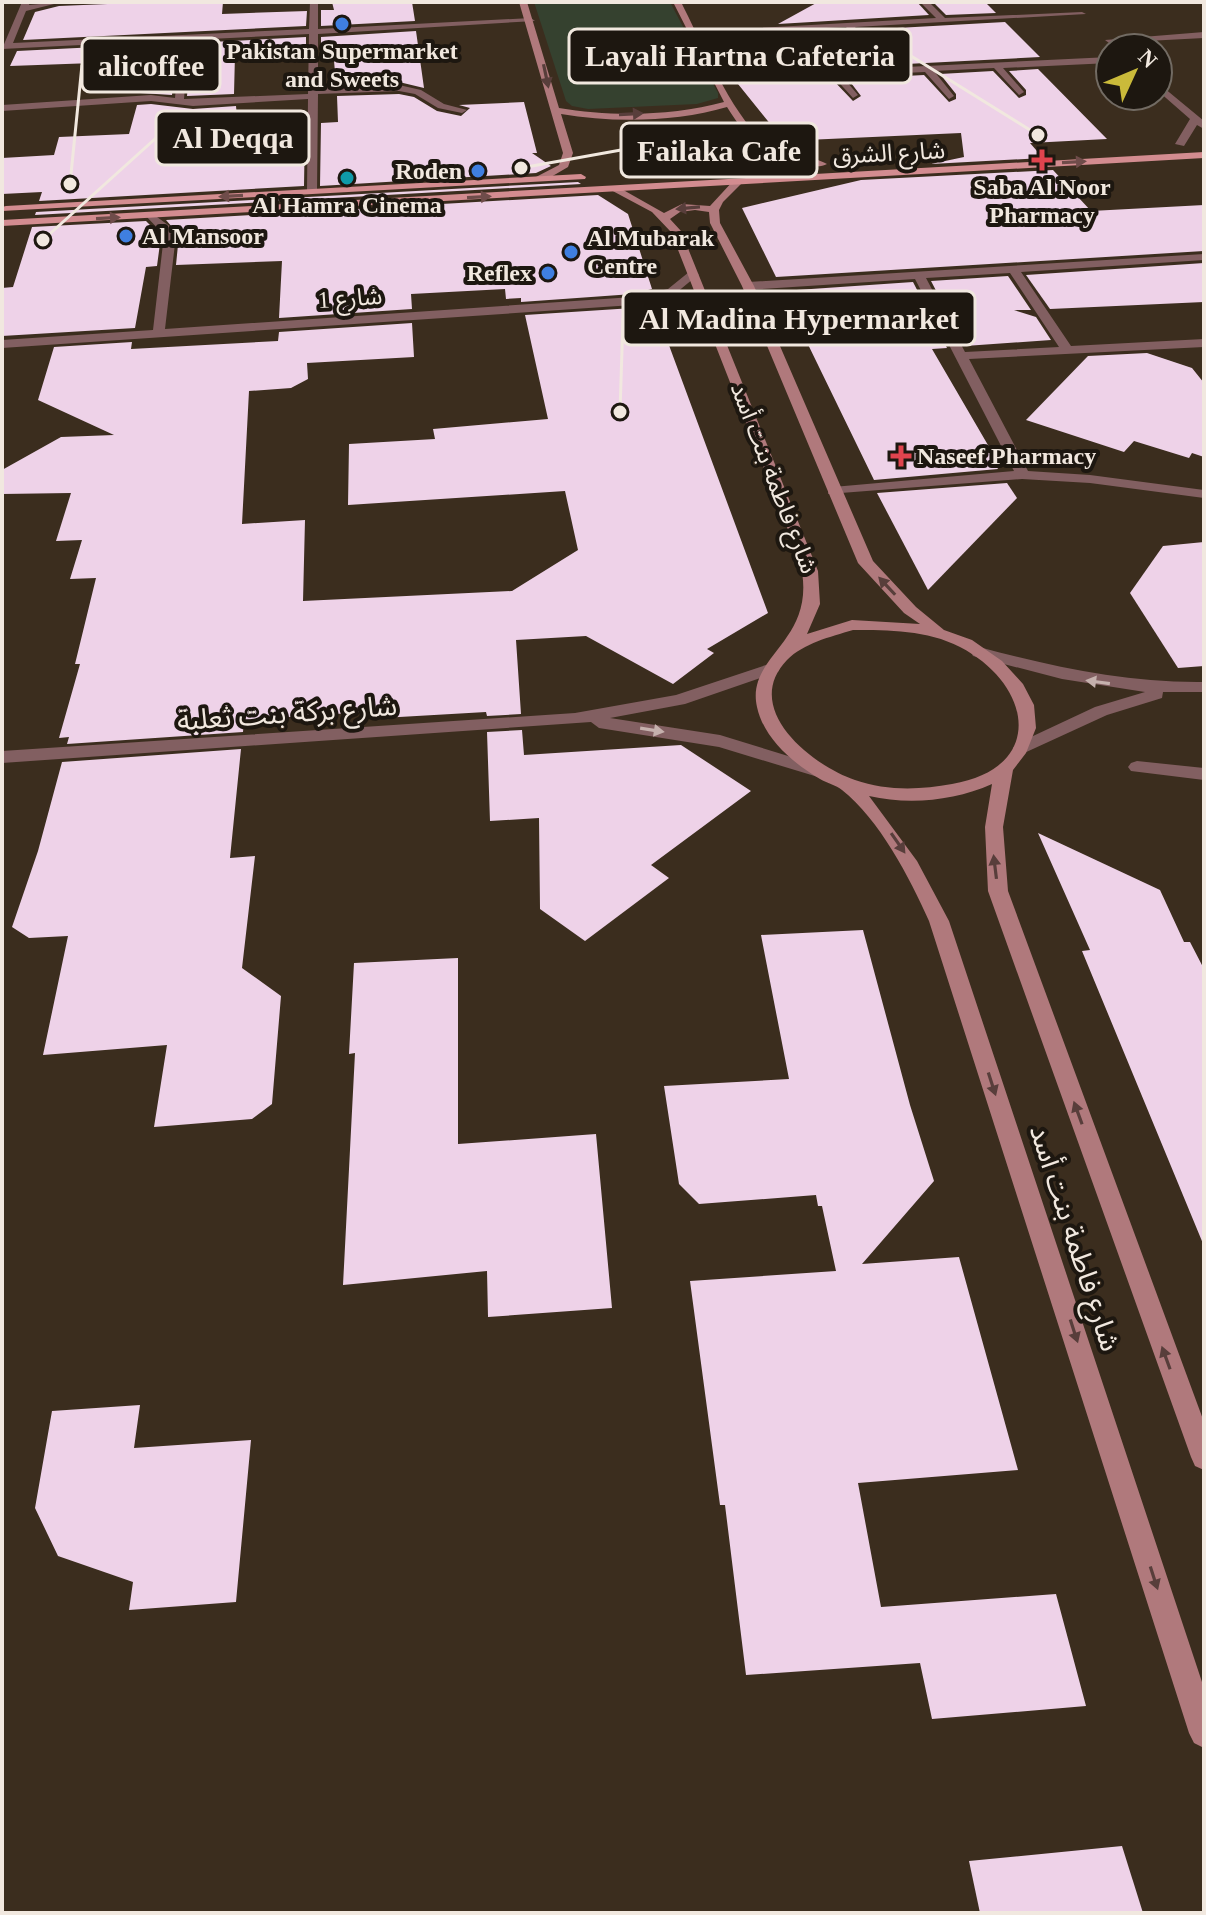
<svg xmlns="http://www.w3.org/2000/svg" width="1206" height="1915" font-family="'Times New Roman','Noto Sans Arabic',serif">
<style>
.green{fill:#35412f}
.building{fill:#eed2e8}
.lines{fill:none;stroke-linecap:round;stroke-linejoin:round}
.street{fill:#825f61;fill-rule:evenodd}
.secondary{fill:#b0797c;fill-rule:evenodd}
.primary{fill:#d38c90;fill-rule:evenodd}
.oneway{fill:#583e3b}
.oneway2{fill:#6f4c4a}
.oneway3{fill:#c5b1ad}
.shop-dot{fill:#3f7fe0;stroke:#1d1710;stroke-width:3}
.health-dot{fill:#e0444e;stroke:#1d1710;stroke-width:3}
.culture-dot{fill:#0f9aa8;stroke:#1d1710;stroke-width:3}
.labels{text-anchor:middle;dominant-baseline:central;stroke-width:8;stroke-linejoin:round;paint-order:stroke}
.far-poi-label{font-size:24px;font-weight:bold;fill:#f1e8df;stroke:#1d1710}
.far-street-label{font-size:24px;fill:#f1e8df;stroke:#1d1710}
.street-label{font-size:28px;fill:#f1e8df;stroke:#1d1710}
.leader{fill:none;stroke:#f1e8df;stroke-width:3}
.callout-dot{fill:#f1e8df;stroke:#1d1710;stroke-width:3}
.callout{fill:#1d1710;stroke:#f1e8df;stroke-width:3}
.callout-label{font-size:30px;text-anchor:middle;font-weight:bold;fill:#f1e8df}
</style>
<rect width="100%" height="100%" fill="#3b2d1e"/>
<polygon class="green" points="534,2 670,2 718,93 718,98 697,104 588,109 572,106 566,101"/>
<g class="building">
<polygon points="156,2 223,2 222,14 307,11 306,26 23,40 35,12 59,6"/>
<polygon points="332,2 412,2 415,21 321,26 321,10 334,10"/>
<polygon points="818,2 917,2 929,15 778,24"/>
<polygon points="933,2 979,2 987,4 996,13 946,15"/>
<polygon points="1005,22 1040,57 887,65 861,30"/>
<polygon points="416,31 424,88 399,82 336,84 333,49 321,50 321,37"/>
<polygon points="306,37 306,50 235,54 234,94 187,96 192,43"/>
<polygon points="177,43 172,95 140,93 149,61 10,66 17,51"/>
<polygon points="1038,69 1107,139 1030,143 1043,158 931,164 964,157 961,133 784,141 738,84 832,79 853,101 861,96 848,79 924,75 949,102 956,99 956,94 940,74 993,71 1019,98 1026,95 1026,90 1009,71"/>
<polygon points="399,94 414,97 437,111 461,116 470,108 459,105 524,102 537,153 532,153 551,166 536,173 320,186 321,123 338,122 337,96"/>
<polygon points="151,104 193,109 236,106 238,128 305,124 304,186 39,201 42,192 2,194 2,158 54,155 59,137 129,134 137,105"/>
<polygon points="1053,170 1091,211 1204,205 1204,251 776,277 742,208 861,180"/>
<polygon points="578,182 581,184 35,215 36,212"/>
<polygon points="598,195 628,214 652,289 633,294 521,302 521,298 506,299 505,289 411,294 412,309 279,318 282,261 176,265 179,235 166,220"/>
<polygon points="146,221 161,236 157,266 146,267 135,328 2,336 2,288 13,287 32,227"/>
<polygon points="1204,263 1204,302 1050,309 1026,275"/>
<polygon points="1008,276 1031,310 1014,310 1036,317 1051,340 965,346 931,281"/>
<polygon points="913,282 947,348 932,349 999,464 995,464 998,469 874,480 782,291"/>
<polygon points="653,302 768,613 707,649 714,653 673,684 586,636 516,640 521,714 487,716 486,712 382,718 382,711 244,720 243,732 67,744 69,737 59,738 80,664 75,664 96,578 70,579 82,540 56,541 71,493 2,494 2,470 61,437 114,435 38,400 54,347 132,342 131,349 278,341 279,332 412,323 414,357 307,363 308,379 291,388 249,391 242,524 305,520 303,601 512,591 578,550 565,491 348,505 349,444 435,439 433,429 548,419 525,315 633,308"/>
<polygon points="1147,353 1192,368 1204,383 1204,457 1192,453 1189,458 1134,441 1124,452 1026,420 1088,356"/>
<polygon points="1007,483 1017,498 928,590 877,493"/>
<polygon points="1204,542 1204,666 1178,668 1130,593 1163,546"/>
<polygon points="522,730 524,755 681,745 751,791 651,865 669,878 585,941 540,909 539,818 490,821 487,732"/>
<polygon points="241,749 230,858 255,856 242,968 281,996 272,1104 252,1119 154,1127 167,1045 43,1055 68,936 29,938 12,927 38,851 62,762"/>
<polygon points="1038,833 1160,890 1184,942 1190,942 1204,969 1204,1246 1082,951 1090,950"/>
<polygon points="863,930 910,1105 934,1181 862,1264 959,1257 1018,1470 858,1483 881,1607 1056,1594 1086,1706 932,1719 920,1663 746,1675 725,1505 720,1505 690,1281 836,1271 822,1206 818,1206 816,1195 699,1204 679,1184 664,1086 789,1079 761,935"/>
<polygon points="458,958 458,1144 596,1134 612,1308 488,1317 487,1271 343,1285 355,1053 349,1054 354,963"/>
<polygon points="140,1405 134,1448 251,1440 236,1602 129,1610 133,1582 58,1556 35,1508 52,1411"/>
<polygon points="1122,1846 1143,1913 980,1913 969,1861"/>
</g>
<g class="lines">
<g class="street">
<path d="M 22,2 L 30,2 L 29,5 L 62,2 L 26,11 L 13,43 L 309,29 L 310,2 L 318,2 L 318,29 L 531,18 L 535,21 L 318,34 L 318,88 L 399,85 L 421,90 L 444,104 L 467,110 L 462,113 L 438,108 L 415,94 L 399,91 L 318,94 L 317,191 L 312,194 L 307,191 L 308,99 L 193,106 L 151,101 L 2,111 L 2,105 L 151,95 L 175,98 L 180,40 L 2,49 ZM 309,34 L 308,94 L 184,99 L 189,40 Z"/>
<polygon points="920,2 929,2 945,18 1082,12 1086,14 855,27 886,68 1110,57 1110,63 1003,68 1024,92 1019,95 994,68 934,71 954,96 949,99 925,72 842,76 858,95 853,98 833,76 718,82 713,79 718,76 878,69 846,27 692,35 688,32 936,18"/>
<polygon points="1204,32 1204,38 1109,43 1105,40"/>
<polygon points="1158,83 1204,121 1204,129 1197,125 1184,146 1175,144 1190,119 1158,91"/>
<polygon points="150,212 171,227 176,235 165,329 633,297 668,289 689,272 699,274 676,293 633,305 2,348 2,340 153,330 164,235 145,215"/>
<path d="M 1204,254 L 1204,260 L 1021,272 L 1071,346 L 1204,339 L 1204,347 L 969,359 L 1028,471 L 1090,475 L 1204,490 L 1204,498 L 1090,483 L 1022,479 L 828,494 L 828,488 L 833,487 L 1014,471 L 915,279 L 748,290 L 742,286 L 748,282 ZM 1010,273 L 1059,347 L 965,352 L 926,278 Z"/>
<path d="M 979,647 C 1054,667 1126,683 1204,682 L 1204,692 L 1163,692 L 1162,698 L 1107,715 L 1022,754 L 1016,752 L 1013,748 L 1016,744 L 1095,707 L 1145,692 L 1062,679 L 973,656 L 971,652 Z"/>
<polygon points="772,663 778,664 780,668 778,672 685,704 610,718 720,735 824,767 827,771 824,775 818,777 719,747 599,728 591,722 2,763 2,751 575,713 676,695"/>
<polygon points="1137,761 1204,768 1204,780 1131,771 1128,767 1131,763"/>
</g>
<g class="secondary">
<path d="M 519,2 L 527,2 L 559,108 C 611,117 673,116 724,102 L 673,2 L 681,2 C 701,41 737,128 773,148 C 790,158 812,155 827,164 C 820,168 811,166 802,164 C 765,157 746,138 727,107 C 676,122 614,123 561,114 L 573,153 L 568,167 L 544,181 L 536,181 L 536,177 L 559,165 L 563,153 Z"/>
<path d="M 734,180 L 743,182 L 723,202 L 719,210 L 720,223 L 754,286 L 873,561 L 916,607 L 944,630 L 972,640 L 1002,661 L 1023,684 L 1034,705 L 1036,728 L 1026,753 L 1013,770 L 1003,827 L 1008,891 L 1204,1422 L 1204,1470 L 1195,1466 L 1191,1457 L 988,891 L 985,827 L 992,784 C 954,801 909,805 869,796 L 917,861 L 949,921 L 1204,1688 L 1204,1748 L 1194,1743 L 1189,1733 L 929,921 C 910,878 879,819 842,790 C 836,785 827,783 820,779 C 793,763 764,739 757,707 C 745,653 822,642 799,558 L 671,232 L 652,212 L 609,189 L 618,187 L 664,213 L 682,204 L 710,206 ZM 695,210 L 709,212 L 710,223 L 742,286 L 858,563 L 904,613 L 920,624 L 852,620 L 807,634 L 820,604 L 818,571 L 681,231 L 670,219 L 680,212 ZM 853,630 C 889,630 927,630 960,647 C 1033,685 1046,768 952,784 C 920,790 886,791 855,780 C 813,766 740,709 787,660 C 804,643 830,637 853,630 Z"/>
</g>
<g class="primary">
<polygon points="1204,152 1204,158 2,226 2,220"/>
<polygon points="581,174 586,177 585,179 2,211 2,207 6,206"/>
</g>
</g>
<defs><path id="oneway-solid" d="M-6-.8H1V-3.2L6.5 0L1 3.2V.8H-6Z" transform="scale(2)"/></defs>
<g class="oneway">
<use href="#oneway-solid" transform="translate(546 76) rotate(78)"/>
<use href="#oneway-solid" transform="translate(631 114) rotate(-3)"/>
<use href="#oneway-solid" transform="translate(688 208) rotate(175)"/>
<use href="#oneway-solid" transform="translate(887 586) rotate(-133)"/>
<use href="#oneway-solid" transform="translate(898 843) rotate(55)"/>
<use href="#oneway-solid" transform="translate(995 867) rotate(-97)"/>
<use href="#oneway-solid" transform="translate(992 1084) rotate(72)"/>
<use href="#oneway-solid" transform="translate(1078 1113) rotate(-110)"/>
<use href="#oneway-solid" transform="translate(1074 1331) rotate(72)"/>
<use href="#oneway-solid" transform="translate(1166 1358) rotate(-110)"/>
<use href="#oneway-solid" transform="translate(1154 1578) rotate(72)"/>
</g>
<g class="oneway2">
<use href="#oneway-solid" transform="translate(1074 162) rotate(-3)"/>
<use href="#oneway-solid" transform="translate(231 196) rotate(177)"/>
<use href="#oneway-solid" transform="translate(479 197) rotate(-3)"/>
<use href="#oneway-solid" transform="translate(108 218) rotate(-3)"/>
</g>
<g class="oneway3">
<use href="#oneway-solid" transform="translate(1098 682) rotate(-172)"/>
<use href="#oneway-solid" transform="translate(652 730) rotate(9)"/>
</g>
<g class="shop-dot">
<circle cx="342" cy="24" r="8"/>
<circle cx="478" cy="171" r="8"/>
<circle cx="126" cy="236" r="8"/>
<circle cx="571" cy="252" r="8"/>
<circle cx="548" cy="273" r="8"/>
</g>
<g class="health-dot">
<path d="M1038 148h8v8h8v8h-8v8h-8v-8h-8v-8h8z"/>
<path d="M897 444h8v8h8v8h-8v8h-8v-8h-8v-8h8z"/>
</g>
<circle class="culture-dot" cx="347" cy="178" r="8"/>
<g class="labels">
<g class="far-poi-label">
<text x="342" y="51">Pakistan Supermarket<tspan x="342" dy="28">and Sweets</tspan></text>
<text x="462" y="171" text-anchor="end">Roden</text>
<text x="1042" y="187">Saba Al Noor<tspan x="1042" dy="28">Pharmacy</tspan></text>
<text x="347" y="205">Al Hamra Cinema</text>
<text x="142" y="236" text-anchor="start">Al Mansoor</text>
<text x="587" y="238" text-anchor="start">Al Mubarak<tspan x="587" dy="28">Centre</tspan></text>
<text x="532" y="273" text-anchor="end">Reflex</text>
<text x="917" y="456" text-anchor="start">Naseef Pharmacy</text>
</g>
<g class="far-street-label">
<text transform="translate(889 153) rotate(-3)">شارع الشرق</text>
<text transform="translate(350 298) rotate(-4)">شارع 1</text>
<text transform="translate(774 478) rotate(69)">شارع فاطمة بنت أسد</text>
</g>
<g class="street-label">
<text transform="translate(287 713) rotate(-4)">شارع بركة بنت ثعلبة</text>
<text transform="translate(1075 1238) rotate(72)">شارع فاطمة بنت أسد</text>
</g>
</g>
<path class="leader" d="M1038 135L911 56M70 184L82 65M43 240L156 138M521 168L621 150M620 412L623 318"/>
<g class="callout-dot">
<circle cx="1038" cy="135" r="8"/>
<circle cx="70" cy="184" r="8"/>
<circle cx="43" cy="240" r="8"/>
<circle cx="521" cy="168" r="8"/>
<circle cx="620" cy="412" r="8"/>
</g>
<g class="callout">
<rect x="569" y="29" width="342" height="54" rx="8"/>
<rect x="82" y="38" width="138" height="54" rx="8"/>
<rect x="156" y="111" width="153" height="54" rx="8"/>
<rect x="621" y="123" width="196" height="54" rx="8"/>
<rect x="623" y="291" width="352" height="54" rx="8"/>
</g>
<g class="callout-label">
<text x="740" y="66">Layali Hartna Cafeteria</text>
<text x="151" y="76">alicoffee</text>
<text x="233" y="148">Al Deqqa</text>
<text x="719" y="161">Failaka Cafe</text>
<text x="799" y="329">Al Madina Hypermarket</text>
</g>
<rect width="1206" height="1915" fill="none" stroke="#f1e8df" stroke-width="8"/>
<g transform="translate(1134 72) rotate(46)"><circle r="38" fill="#1d1710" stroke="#726b63" stroke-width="2"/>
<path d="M0-6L14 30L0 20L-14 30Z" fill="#caba3a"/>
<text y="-12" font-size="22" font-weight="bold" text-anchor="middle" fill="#f1e8df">N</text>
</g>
</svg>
